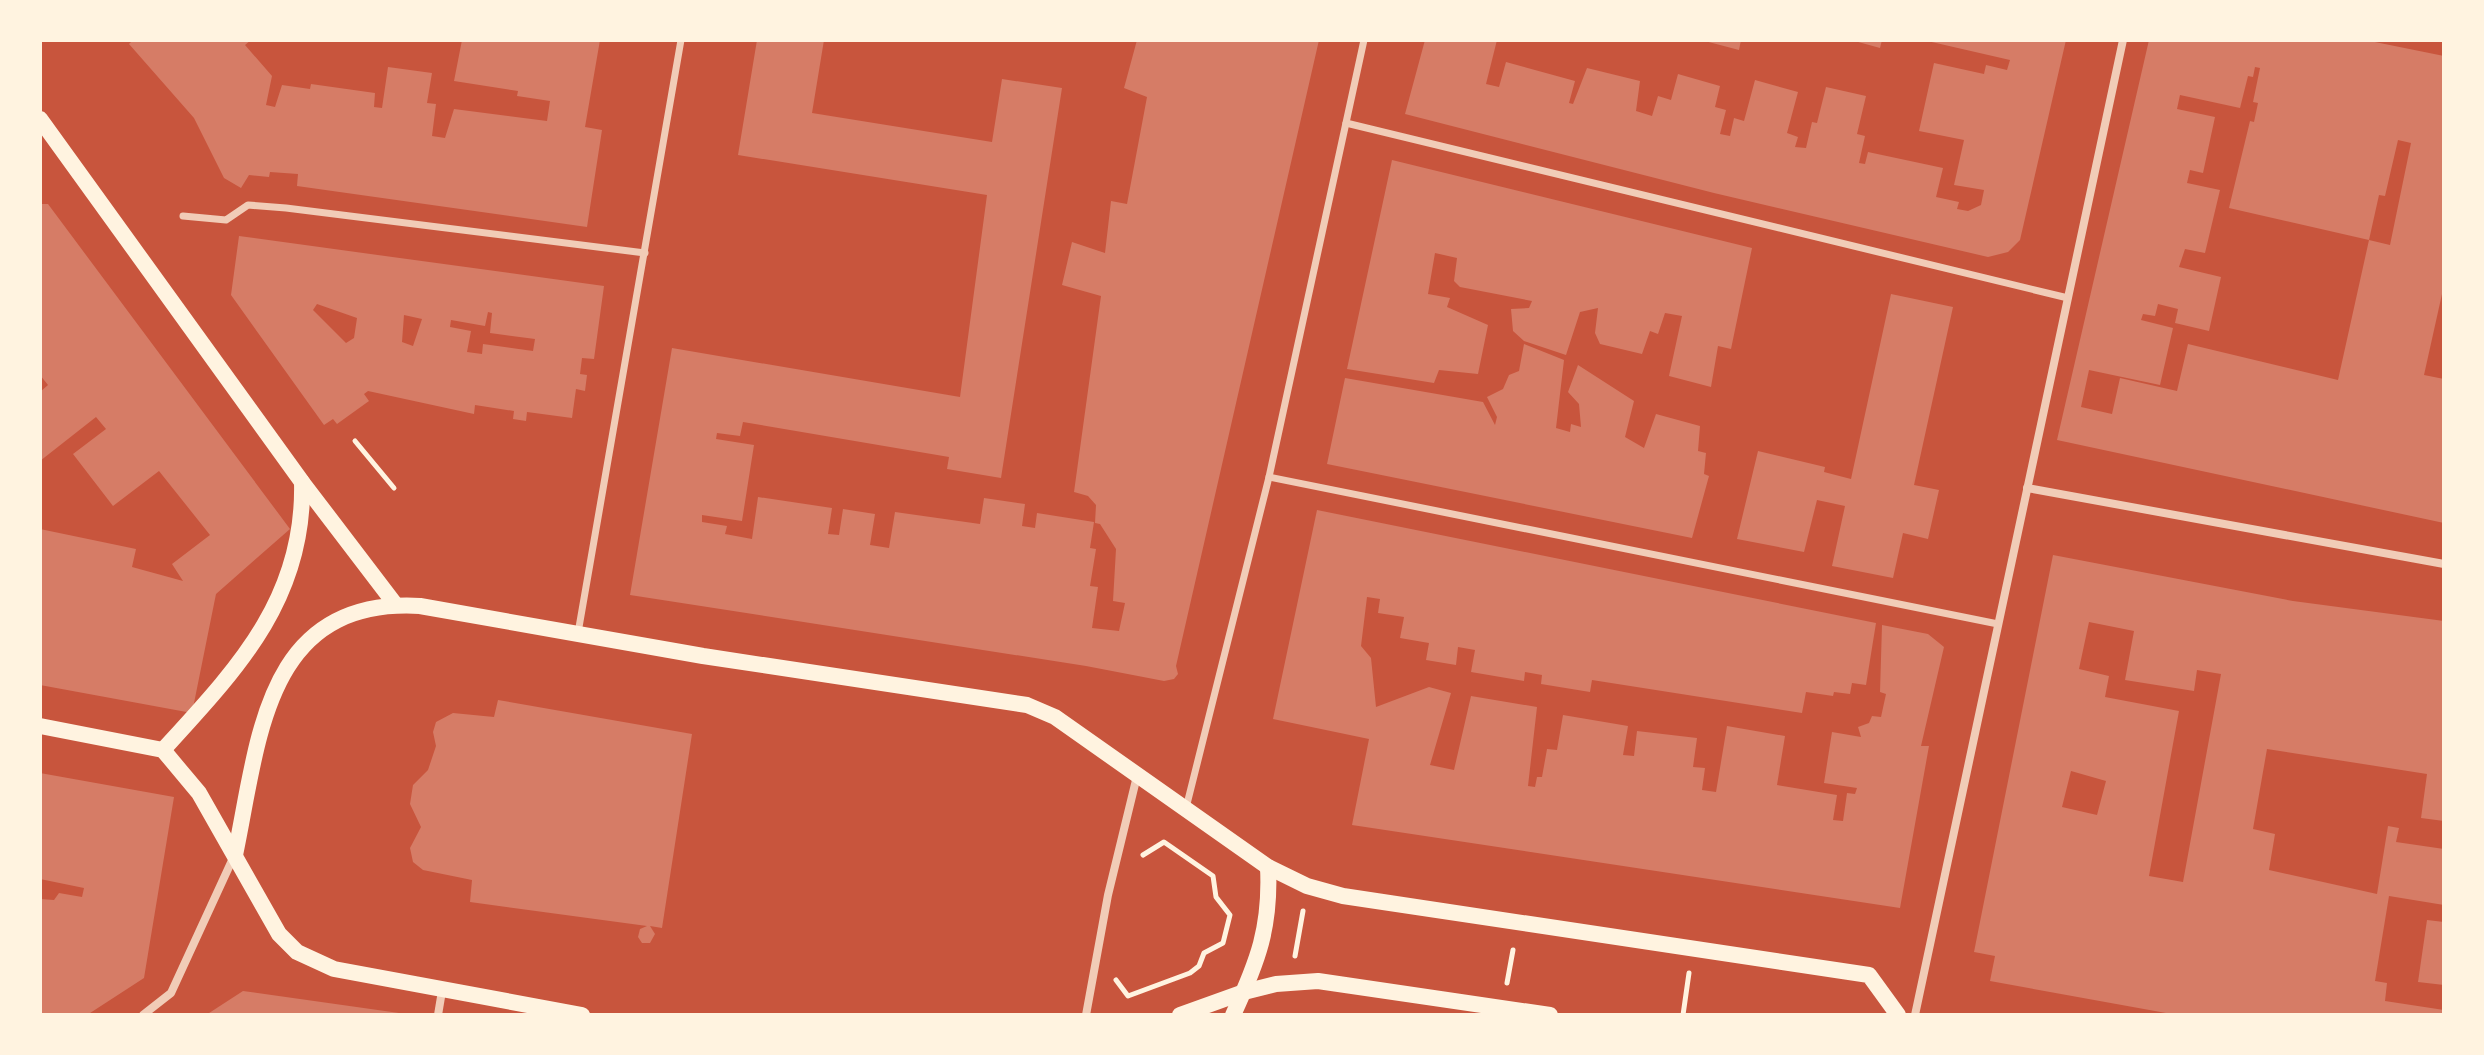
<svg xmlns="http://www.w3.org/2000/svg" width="2484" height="1055" font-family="Roboto,sans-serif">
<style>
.building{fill:#d67c66;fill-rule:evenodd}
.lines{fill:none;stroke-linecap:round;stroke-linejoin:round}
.path{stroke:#fff3e0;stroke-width:5}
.pedestrian{stroke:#f1ccb7;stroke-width:7}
.minor{stroke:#f1ccb7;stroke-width:8}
.secondary{stroke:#fff3e0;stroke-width:16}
</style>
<rect width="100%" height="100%" fill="#c8553d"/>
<g class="building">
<polygon points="133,40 251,40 245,45 272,76 266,105 275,107 282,85 310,89 311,84 375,93 374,107 382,108 388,67 432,73 427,103 436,104 432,136 445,138 454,109 547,121 550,101 517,96 518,91 454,81 462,40 600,40 585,127 602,130 587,227 297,186 298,174 270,172 269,177 249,175 241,188 224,178 194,118 129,44"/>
<polygon points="757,40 824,40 812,113 992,142 1002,79 1062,88 1001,478 947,469 949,457 743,422 740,436 717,433 716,439 754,445 742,521 702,515 702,522 727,526 725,534 752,539 758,497 832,508 828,534 839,535 843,509 875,514 870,545 889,548 895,512 980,524 984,498 1025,504 1022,526 1035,528 1037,513 1094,522 1090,548 1096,549 1090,586 1098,587 1092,628 1119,631 1125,603 1113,601 1116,549 1100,524 1095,523 1096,505 1088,496 1074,492 1101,296 1062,285 1072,242 1105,253 1111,201 1127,204 1147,97 1124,88 1137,40 1319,40 1176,666 1178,674 1174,679 1164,681 1086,666 630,595 672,348 960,397 987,195 738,155"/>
<polygon points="1425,40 1497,40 1486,84 1499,87 1506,62 1575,81 1569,103 1573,104 1587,68 1640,81 1636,111 1652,116 1658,96 1671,100 1678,74 1720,86 1715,107 1726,110 1720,134 1730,136 1734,118 1744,121 1755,80 1798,92 1787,133 1798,137 1795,147 1806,148 1812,122 1817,123 1826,87 1866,96 1857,134 1865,136 1859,163 1865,164 1868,152 1943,168 1936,197 1959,202 1957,209 1968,211 1981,205 1984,190 1954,185 1964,140 1919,131 1934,63 1984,74 1986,65 2007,70 2010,60 1923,40 2066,40 2020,240 2008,252 1988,257 1714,193 1405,114"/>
<polygon points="1701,40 1741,40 1739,50"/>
<polygon points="1851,40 1882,40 1880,48"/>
<path d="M 2149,40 L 2365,40 L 2444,56 L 2444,285 L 2424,375 L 2444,379 L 2444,523 L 2057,440 ZM 2255,67 L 2260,68 L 2253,102 L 2258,103 L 2254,122 L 2250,121 L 2229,208 L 2369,240 L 2338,380 L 2188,344 L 2177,391 L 2120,378 L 2112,414 L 2081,407 L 2089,370 L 2160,385 L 2173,328 L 2141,320 L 2143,314 L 2155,316 L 2158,304 L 2178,309 L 2175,323 L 2209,331 L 2221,277 L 2179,267 L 2185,249 L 2205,253 L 2220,190 L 2187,183 L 2190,170 L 2203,173 L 2215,117 L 2177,109 L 2180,95 L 2240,108 L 2248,76 L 2253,77 ZM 2398,140 L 2411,143 L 2390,245 L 2369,240 L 2379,195 L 2385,196 Z"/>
<polygon points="1392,160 1752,248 1731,349 1718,346 1711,387 1669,376 1682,316 1665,313 1658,334 1650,331 1642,354 1600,344 1595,333 1598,308 1580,312 1566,355 1524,341 1513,331 1511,309 1529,308 1532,301 1460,287 1454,281 1457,258 1435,253 1428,294 1450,298 1447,307 1488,325 1478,374 1439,370 1434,383 1347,369"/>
<polygon points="40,204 48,204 290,529 216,594 192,713 40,685 40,529 136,549 132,567 183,581 172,564 210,535 159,471 113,506 73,454 106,429 96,417 40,461 40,392 48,385 40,375"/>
<path d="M 239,236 L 604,286 L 594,359 L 582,358 L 580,374 L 587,375 L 585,391 L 576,389 L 572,418 L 527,412 L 526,421 L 513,419 L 514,411 L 475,405 L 474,414 L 368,391 L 364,394 L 369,401 L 337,424 L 333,419 L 324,425 L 231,295 ZM 317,304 L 357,318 L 354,338 L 346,343 L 313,310 ZM 488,312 L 492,313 L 490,333 L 535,339 L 533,351 L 483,344 L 482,354 L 467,352 L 471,331 L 450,327 L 451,320 L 485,326 ZM 404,315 L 422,319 L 413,346 L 402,342 Z"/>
<polygon points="1891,294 1953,307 1914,485 1939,490 1928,539 1903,533 1893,578 1832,566 1845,506 1817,500 1804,552 1737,539 1758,451 1825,467 1824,472 1851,479"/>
<polygon points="1524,344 1564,360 1556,428 1570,432 1571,424 1581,427 1579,404 1568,392 1578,365 1634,401 1625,437 1644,448 1656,414 1700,426 1698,451 1706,453 1704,474 1709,476 1692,538 1327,464 1345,378 1483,402 1495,425 1497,417 1487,397 1503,389 1509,375 1519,371"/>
<polygon points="1317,510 1876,623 1866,685 1852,683 1850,694 1834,692 1833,696 1806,692 1802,713 1592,680 1590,692 1541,684 1542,675 1525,672 1524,681 1471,672 1475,650 1458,647 1456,665 1426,660 1429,643 1400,638 1404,617 1378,613 1380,599 1367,597 1361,646 1371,658 1376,707 1429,687 1451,693 1430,765 1454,770 1471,696 1537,707 1528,786 1535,787 1537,777 1542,777 1547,749 1557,750 1563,715 1628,726 1623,755 1634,756 1637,731 1697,738 1693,767 1705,768 1702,790 1716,792 1727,726 1785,736 1777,785 1837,795 1833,820 1843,821 1847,793 1855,794 1857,788 1824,783 1832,732 1861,737 1858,727 1869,723 1872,716 1881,717 1886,694 1880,692 1882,625 1928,634 1944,647 1921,746 1929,746 1900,908 1352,825 1369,739 1273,719"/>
<path d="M 2053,555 L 2293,601 L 2444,621 L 2444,821 L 2421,818 L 2427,774 L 2267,749 L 2253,829 L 2275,834 L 2269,870 L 2377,894 L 2388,826 L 2399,828 L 2396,842 L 2444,849 L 2444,905 L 2389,896 L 2375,981 L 2387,983 L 2385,1001 L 2444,1010 L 2444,1015 L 2177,1015 L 1990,981 L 1995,956 L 1974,952 ZM 2089,622 L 2134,631 L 2125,680 L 2194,691 L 2197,670 L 2221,674 L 2183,882 L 2149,876 L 2179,711 L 2105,697 L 2109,676 L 2079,669 ZM 2071,771 L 2106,781 L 2097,815 L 2062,807 Z"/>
<polygon points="498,700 692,734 662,928 650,926 655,934 650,943 642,943 638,937 640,929 647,926 470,902 472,880 423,870 413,862 410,848 421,827 410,804 413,785 428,770 436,746 433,732 436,722 453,713 494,717"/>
<polygon points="40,773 174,797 144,978 87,1015 40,1015 40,899 54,900 59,893 82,897 84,888 40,879"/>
<polygon points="2427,920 2444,922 2444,985 2418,982"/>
<polygon points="243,991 399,1013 399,1015 206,1015"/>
</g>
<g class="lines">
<g class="path">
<polyline points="355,441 394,488"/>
<polyline points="1295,956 1303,911"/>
<polyline points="1116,980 1128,996 1190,973 1199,966 1204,953 1223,943 1230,915 1216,897 1213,876 1164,842 1143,855"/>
<polyline points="1507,983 1513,950"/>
<polyline points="1683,1015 1689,973"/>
</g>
<g class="pedestrian">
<polyline points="1346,123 2068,298"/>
<polyline points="183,216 226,220 248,205 286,208 645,253"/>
<polyline points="1269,477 1998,624"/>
<polyline points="578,633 681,40"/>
<polyline points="1186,808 1269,477 1364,40"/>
</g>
<g class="minor">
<polyline points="2027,488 2444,564"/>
<polyline points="143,1015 171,993 234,856"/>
<polyline points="438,1015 442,991"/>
<polyline points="1086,1015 1108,895 1137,776"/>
<polyline points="1915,1015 2123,40"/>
</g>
<g class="secondary">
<polyline points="40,119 302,482 395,604"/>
<polyline points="40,726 163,750 199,793 279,934 297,952 334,969 582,1015"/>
<path d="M 163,750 C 237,669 305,599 302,482"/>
<path d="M 235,855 C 259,741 264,597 420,606 L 703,656 L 1027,705 L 1055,717 L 1268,867 L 1307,886 L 1343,896 L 1869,975 L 1898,1015"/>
<polyline points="1180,1015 1244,992 1276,984 1318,981 1550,1015"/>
<path d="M 1233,1015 C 1258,961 1271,927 1268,867"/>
</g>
</g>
<rect width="2484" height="1055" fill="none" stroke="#fff3e0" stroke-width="84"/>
</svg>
